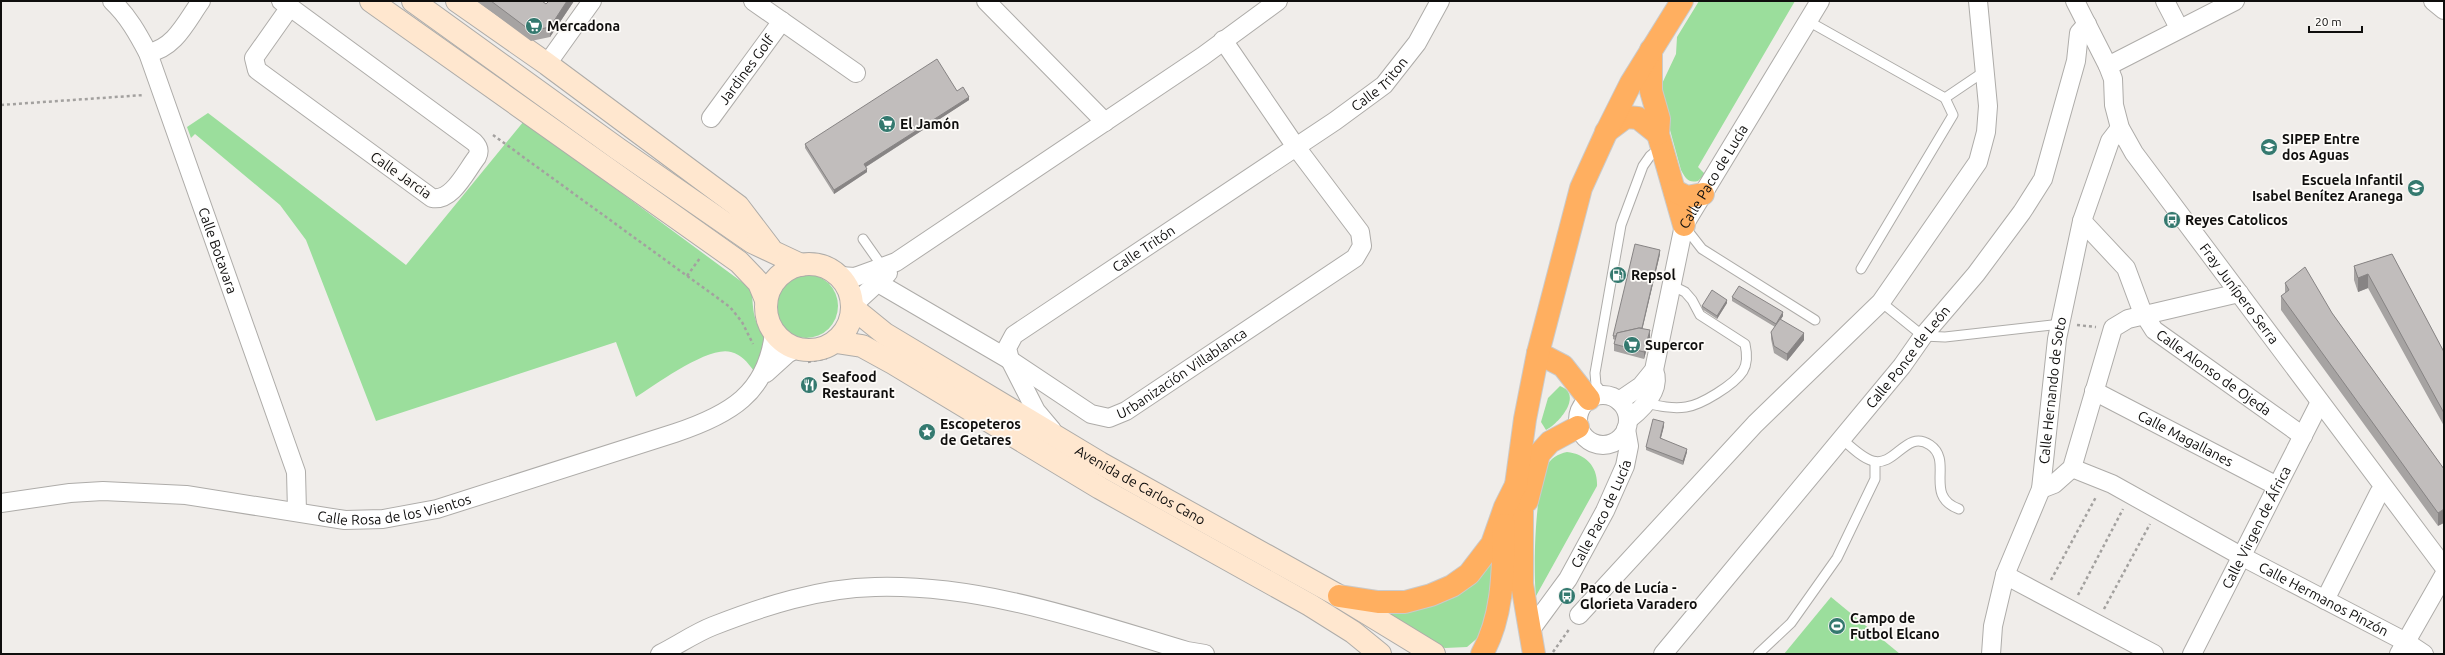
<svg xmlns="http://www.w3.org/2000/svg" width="2445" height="655" font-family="Ubuntu,sans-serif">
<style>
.green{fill:#9bde9c}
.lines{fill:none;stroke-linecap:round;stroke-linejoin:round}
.lane-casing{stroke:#aeaca9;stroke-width:11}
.street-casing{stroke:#aeaca9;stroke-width:20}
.secondary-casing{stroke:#aeaca9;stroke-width:24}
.highway-casing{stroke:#cacaca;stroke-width:24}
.path{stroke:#a3a19f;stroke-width:2.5;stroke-dasharray:3 3;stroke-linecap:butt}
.lane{stroke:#fff;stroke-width:9}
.street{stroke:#fff;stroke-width:18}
.secondary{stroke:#ffe7cf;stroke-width:22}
.highway{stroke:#ffaf60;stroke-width:22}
.wall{fill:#a6a3a2}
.shaded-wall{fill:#878484}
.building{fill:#c1bdbc;stroke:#878484}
.labels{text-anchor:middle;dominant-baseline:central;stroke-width:3.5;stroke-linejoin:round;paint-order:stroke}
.poi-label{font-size:14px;font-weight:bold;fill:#0f0e0d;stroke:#fdfbf8;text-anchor:start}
.street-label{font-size:14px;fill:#0f0e0d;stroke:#fdfbf8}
</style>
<rect width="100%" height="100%" fill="#f0edea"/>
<g class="green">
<path d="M 1699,1 L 1795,1 L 1698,167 L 1705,174 L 1698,181 C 1688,183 1686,179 1681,170 L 1659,90 L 1676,54 L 1677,37 Z"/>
<path d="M 208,113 L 406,265 L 524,121 L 746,285 L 752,291 C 753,315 754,324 770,343 L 754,371 C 747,362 742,355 731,352 C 709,345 655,385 636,397 L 616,342 L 376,421 L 306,240 L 280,205 L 195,134 L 191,138 L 187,127 Z"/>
<circle cx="806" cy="306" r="32"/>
<path d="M 1560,386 C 1584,395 1558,424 1546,430 L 1541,422 L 1548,398 Z"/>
<path d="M 1567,452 C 1586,454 1598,467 1597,486 L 1536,596 C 1533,568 1535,493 1546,468 C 1550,458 1558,454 1567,452 Z"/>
<polygon points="1493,556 1493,595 1481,635 1467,647 1445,648 1432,643 1385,612"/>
<polygon points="1831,597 1900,654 1784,654"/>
</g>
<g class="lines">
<g class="lane-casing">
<g id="lane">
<polyline points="1808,21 1945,98 1985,71"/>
<polyline points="1684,226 1702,249 1815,320"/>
<polyline points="863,239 882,266"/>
<polyline points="1861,269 1953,115 1945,98"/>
<polyline points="1881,302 1923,336 1945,337 2061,324"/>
<polyline points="1604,395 1596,385 1595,373 1621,225 1643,166 1650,156 1661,147"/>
<path d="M 1646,403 C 1659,406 1672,409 1686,407 C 1701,405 1734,385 1743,371 C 1748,363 1747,353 1745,344 L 1700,315 L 1692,300 L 1685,292 L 1671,285"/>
<path d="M 1841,438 C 1850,446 1862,458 1873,461 C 1896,467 1906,429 1930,445 C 1954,461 1923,496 1959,509"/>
<polyline points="1758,654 1791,623 1837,558 1875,479 1875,462"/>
</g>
</g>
<g class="street-casing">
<g id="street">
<path id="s1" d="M 112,1 C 128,16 138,34 148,53 L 296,472 L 297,511"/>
<path d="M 281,1 L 290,7 L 474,142 C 479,147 480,151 477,157 C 466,171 452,202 432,198 L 257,70 L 254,58 L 290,7"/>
<polyline points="753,1 856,73"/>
<polyline points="986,1 1105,122"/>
<path id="s2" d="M 2075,1 L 2108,66 L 2113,79 L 2114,105 L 2120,128 L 2134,153 L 2444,567"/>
<polyline points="2165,1 2179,28"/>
<polyline points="2433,1 2444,10"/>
<path d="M 148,53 C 175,48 186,22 201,1"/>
<polyline points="547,64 592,1"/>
<polyline points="2108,66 2235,1"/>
<path id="s3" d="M 711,118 L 782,21"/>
<path id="s4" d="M 2082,221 L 2126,268 L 2142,311 L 2154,330 L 2303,436"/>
<path id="s5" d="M 868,273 L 885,287 L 1010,360 L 1091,414 L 1109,418 L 1126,411 L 1355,258 L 1362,246 L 1360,232 L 1296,147 L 1223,40"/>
<polyline points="840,276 855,277 896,262 1203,56 1278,1"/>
<polyline points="853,305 888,273"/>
<polyline points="766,373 787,354 796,349"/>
<path id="s6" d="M 2094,391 L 2277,486"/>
<circle cx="1603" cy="420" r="25"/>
<path id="s7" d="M 1619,401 L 1641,386 L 1654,370 L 1684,225 L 1820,1"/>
<path d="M 1628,420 C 1642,409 1662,390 1654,370"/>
<path id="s8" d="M 1052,430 L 1036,411 L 1010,360 L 1007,348 L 1014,335 L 1335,121 L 1384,85 L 1417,43 L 1440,1"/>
<path id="s9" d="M 2072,468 L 2112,484 L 2241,556 L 2406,642 L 2424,654"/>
<polyline points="2041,489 2054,484 2072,468 2113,328 2128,319 2239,293"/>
<path id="s10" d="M 1,503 L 70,493 L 103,491 L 186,495 L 345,520 L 383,519 L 437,509 L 675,433 C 729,415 767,394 774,333"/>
<polyline points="2005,575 2154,654"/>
<polyline points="2325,600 2379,493 2384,488"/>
<polyline points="1579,615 1755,424 1881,302 1978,162 1986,132 1988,106 1978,1"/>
<path id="s11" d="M 1529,632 L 1568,579 L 1605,511 L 1625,466 L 1629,446 L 1626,429"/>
<path d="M 660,654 C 678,645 695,633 713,626 C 764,606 820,588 875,587 C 982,584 1086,621 1187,651 L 1205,654"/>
<path id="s12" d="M 1663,654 L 1902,366 L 1923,336 L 1976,274 L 2022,212 L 2043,179 L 2076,61 L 2079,33 L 2087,24"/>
<path id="s13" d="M 1991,654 L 1993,626 L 2005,575 L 2041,489 L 2057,339 L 2082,221 L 2110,141 L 2120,128"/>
<path id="s14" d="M 2192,654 L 2320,402"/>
<polyline points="2399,654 2444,575"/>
</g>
</g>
<g class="secondary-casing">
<g id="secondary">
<polyline points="371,1 739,262 759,283 766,300"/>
<polyline points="413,1 618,149 752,242 801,265"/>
<polyline points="457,1 547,64 738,206 770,248"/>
<circle cx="809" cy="307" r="43"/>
<path id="s15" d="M 853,308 L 885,334 L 1100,463 L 1339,596 L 1434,654"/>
<polyline points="836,342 862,346 893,363 1100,488 1310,605 1353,632 1380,654"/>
</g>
</g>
<g class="highway-casing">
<g id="highway">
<polyline points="1651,50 1651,91 1659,119 1658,134 1684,225"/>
<polyline points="1606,132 1626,117 1638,118 1658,134"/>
<polyline points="1675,191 1687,197 1703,194"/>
<polyline points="1538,353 1563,366 1589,399"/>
<polyline points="1516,485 1522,509 1522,584 1534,654"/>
<polyline points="1527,501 1539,454 1550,442 1578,427"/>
<polyline points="1339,596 1378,602 1405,602 1431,595 1452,586 1469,574 1492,544 1505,507 1516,485 1525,419 1538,353 1581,188 1606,133 1631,83 1682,1"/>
<path d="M 1482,654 C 1504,615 1503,568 1504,525"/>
</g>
</g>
<g class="path">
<polyline points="1,105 144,95"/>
<polyline points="493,135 730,307 742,322 753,344"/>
<polyline points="687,276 700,258"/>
<polyline points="2077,325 2096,327"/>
<polyline points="808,362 827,358"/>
<polyline points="2051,580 2096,497"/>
<polyline points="2078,595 2123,509"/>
<polyline points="2104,609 2150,524"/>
<polyline points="1553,652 1570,628"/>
</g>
<use href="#lane" class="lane"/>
<use href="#street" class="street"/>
<use href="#secondary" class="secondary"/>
<use href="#highway" class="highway"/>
</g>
<g class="wall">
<polygon points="477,1 542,1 546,4 549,1 574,1 550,37 531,41"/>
<polygon points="957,91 969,100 866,167 867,172 834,194 805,148 805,144"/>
<polygon points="1660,254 1642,329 1650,337 1644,359 1614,351 1614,344 1615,340 1613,339 1613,336"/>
<polygon points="2392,254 2444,352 2444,426 2368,288 2358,292 2354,280 2354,266"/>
<polygon points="2285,283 2332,313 2444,469 2438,526 2281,310 2281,296 2285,293"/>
<polygon points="1732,297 1783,316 1780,320 1804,340 1787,361 1774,353 1771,339 1771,332 1775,327 1732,301"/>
<polygon points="1727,303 1717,319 1702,309 1702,306"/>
<polygon points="1664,426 1661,438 1687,452 1683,465 1646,450 1646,447"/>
</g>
<g class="shaded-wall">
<polygon points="567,1 574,1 550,37 550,27"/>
<polygon points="969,97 969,100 864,168 864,164"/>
<polygon points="867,169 867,172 834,194 834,190"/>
<polygon points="1660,250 1660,254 1641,335 1641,332"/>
<polygon points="2368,274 2368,288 2358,292 2358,278"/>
<polygon points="1727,300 1727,303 1717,319 1717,316"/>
<polygon points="1783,312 1783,316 1776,327 1776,324"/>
<polygon points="1650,330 1650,337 1644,359 1644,352"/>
<polygon points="1804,333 1804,340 1787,361 1787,354"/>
<polygon points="1664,422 1664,426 1660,441 1660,438"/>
<polygon points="1687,449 1687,452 1683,465 1683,461"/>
<polygon points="2444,509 2444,523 2438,526 2438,513"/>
</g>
<g class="building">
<polygon points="491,1 542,1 546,4 549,1 567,1 550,27 531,31"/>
<polygon points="937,59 957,91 963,87 969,97 864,164 867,169 834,190 805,144"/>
<polygon points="1635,244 1660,250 1642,328 1639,328 1617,333 1616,336 1613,336"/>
<polygon points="2392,254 2444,352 2444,413 2368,274 2358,278 2354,266"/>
<polygon points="2305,267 2332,313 2444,469 2444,509 2438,513 2281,296 2289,290 2285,283"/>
<polygon points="1739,286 1783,312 1776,324 1732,297"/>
<polygon points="1712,290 1727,300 1717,316 1702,306"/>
<polygon points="1780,319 1804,333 1787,354 1774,346 1771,332"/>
<polygon points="1639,328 1650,330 1644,352 1614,344 1617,333"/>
<polygon points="1653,419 1664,422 1660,438 1687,449 1683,461 1646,447"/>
</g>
<defs>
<g id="supermarket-disc" transform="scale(0.9)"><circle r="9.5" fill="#34796f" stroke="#fdfbf8"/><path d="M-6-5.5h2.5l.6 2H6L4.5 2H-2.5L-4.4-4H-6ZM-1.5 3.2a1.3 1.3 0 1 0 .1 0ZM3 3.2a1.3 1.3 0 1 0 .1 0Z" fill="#fff"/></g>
<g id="school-disc" transform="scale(0.9)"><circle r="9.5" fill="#34796f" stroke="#fdfbf8"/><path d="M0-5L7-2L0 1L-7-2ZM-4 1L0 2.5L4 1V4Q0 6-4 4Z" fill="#fff"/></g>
<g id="bus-disc" transform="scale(0.9)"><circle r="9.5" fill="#34796f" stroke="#fdfbf8"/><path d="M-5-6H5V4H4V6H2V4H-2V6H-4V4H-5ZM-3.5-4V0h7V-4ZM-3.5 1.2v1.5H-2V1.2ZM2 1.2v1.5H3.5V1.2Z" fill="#fff"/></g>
<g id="fuel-disc" transform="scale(0.9)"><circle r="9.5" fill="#34796f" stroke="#fdfbf8"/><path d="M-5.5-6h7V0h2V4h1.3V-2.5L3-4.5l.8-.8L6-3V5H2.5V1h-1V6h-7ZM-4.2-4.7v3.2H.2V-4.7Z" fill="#fff"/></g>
<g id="restaurant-disc" transform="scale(0.9)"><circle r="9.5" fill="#34796f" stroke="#fdfbf8"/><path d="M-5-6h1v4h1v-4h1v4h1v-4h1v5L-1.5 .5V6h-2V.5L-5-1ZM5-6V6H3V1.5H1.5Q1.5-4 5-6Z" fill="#fff"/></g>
<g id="sight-disc" transform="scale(0.9)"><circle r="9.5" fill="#34796f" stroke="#fdfbf8"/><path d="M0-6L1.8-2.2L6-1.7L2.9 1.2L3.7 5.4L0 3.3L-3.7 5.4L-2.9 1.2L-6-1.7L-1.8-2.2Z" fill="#fff"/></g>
<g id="stadium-disc" transform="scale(0.9)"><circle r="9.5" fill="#34796f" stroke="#fdfbf8"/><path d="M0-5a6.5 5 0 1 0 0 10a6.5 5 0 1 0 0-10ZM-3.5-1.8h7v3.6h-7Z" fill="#fff"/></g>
</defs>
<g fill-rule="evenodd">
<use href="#supermarket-disc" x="534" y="26"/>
<use href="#supermarket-disc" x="887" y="124"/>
<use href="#school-disc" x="2269" y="147"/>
<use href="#school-disc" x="2416" y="188"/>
<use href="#bus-disc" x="2172" y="220"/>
<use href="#fuel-disc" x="1618" y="275"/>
<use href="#supermarket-disc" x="1632" y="345"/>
<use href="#restaurant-disc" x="809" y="385"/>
<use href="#sight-disc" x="927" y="432"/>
<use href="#bus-disc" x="1567" y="596"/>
<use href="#stadium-disc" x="1837" y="626"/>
</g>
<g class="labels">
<g class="poi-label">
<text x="547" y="26">Mercadona</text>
<text x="900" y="124">El Jamón</text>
<text x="2282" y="139">SIPEP Entre<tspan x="2282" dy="16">dos Aguas</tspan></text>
<text x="2403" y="180" text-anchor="end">Escuela Infantil<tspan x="2403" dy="16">Isabel Benítez Aranega</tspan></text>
<text x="2185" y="220">Reyes Catolicos</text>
<text x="1631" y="275">Repsol</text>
<text x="1645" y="345">Supercor</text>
<text x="822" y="377">Seafood<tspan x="822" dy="16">Restaurant</tspan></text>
<text x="940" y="424">Escopeteros<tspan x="940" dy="16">de Getares</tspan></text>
<text x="1580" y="588">Paco de Lucía -<tspan x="1580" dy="16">Glorieta Varadero</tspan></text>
<text x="1850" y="618">Campo de<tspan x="1850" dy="16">Futbol Elcano</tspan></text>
</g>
<g class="street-label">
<text stroke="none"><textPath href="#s3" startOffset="60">Jardines Golf</textPath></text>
<text stroke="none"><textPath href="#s8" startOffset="553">Calle Triton</textPath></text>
<text transform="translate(401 175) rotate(35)">Calle Jarcia</text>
<text stroke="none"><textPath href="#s7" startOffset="252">Calle Paco de Lucía</textPath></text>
<text stroke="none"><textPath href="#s8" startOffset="265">Calle Tritón</textPath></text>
<text stroke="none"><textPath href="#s1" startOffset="273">Calle Botavara</textPath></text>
<text stroke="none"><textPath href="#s2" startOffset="341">Fray Junípero Serra</textPath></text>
<text stroke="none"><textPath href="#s12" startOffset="385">Calle Ponce de León</textPath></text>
<text stroke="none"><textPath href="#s5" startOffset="368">Urbanización Villablanca</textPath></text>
<text stroke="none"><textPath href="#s4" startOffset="206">Calle Alonso de Ojeda</textPath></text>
<text stroke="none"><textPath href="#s13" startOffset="273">Calle Hernando de Soto</textPath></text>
<text stroke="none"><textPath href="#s6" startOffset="103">Calle Magallanes</textPath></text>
<text stroke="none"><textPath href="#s15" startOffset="338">Avenida de Carlos Cano</textPath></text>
<text stroke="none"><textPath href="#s10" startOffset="397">Calle Rosa de los Vientos</textPath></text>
<text stroke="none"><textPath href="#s11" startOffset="139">Calle Paco de Lucía</textPath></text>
<text stroke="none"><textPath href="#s14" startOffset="142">Calle Virgen de África</textPath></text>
<text stroke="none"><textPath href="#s9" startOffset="284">Calle Hermanos Pinzón</textPath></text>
</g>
</g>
<rect width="2445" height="655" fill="none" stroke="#0f0e0d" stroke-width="4"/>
<path d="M2309 26v6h53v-6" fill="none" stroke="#0f0e0d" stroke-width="2"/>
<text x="2315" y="26" font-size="12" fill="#0f0e0d" stroke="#fdfbf8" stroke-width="3" paint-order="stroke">20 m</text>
</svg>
